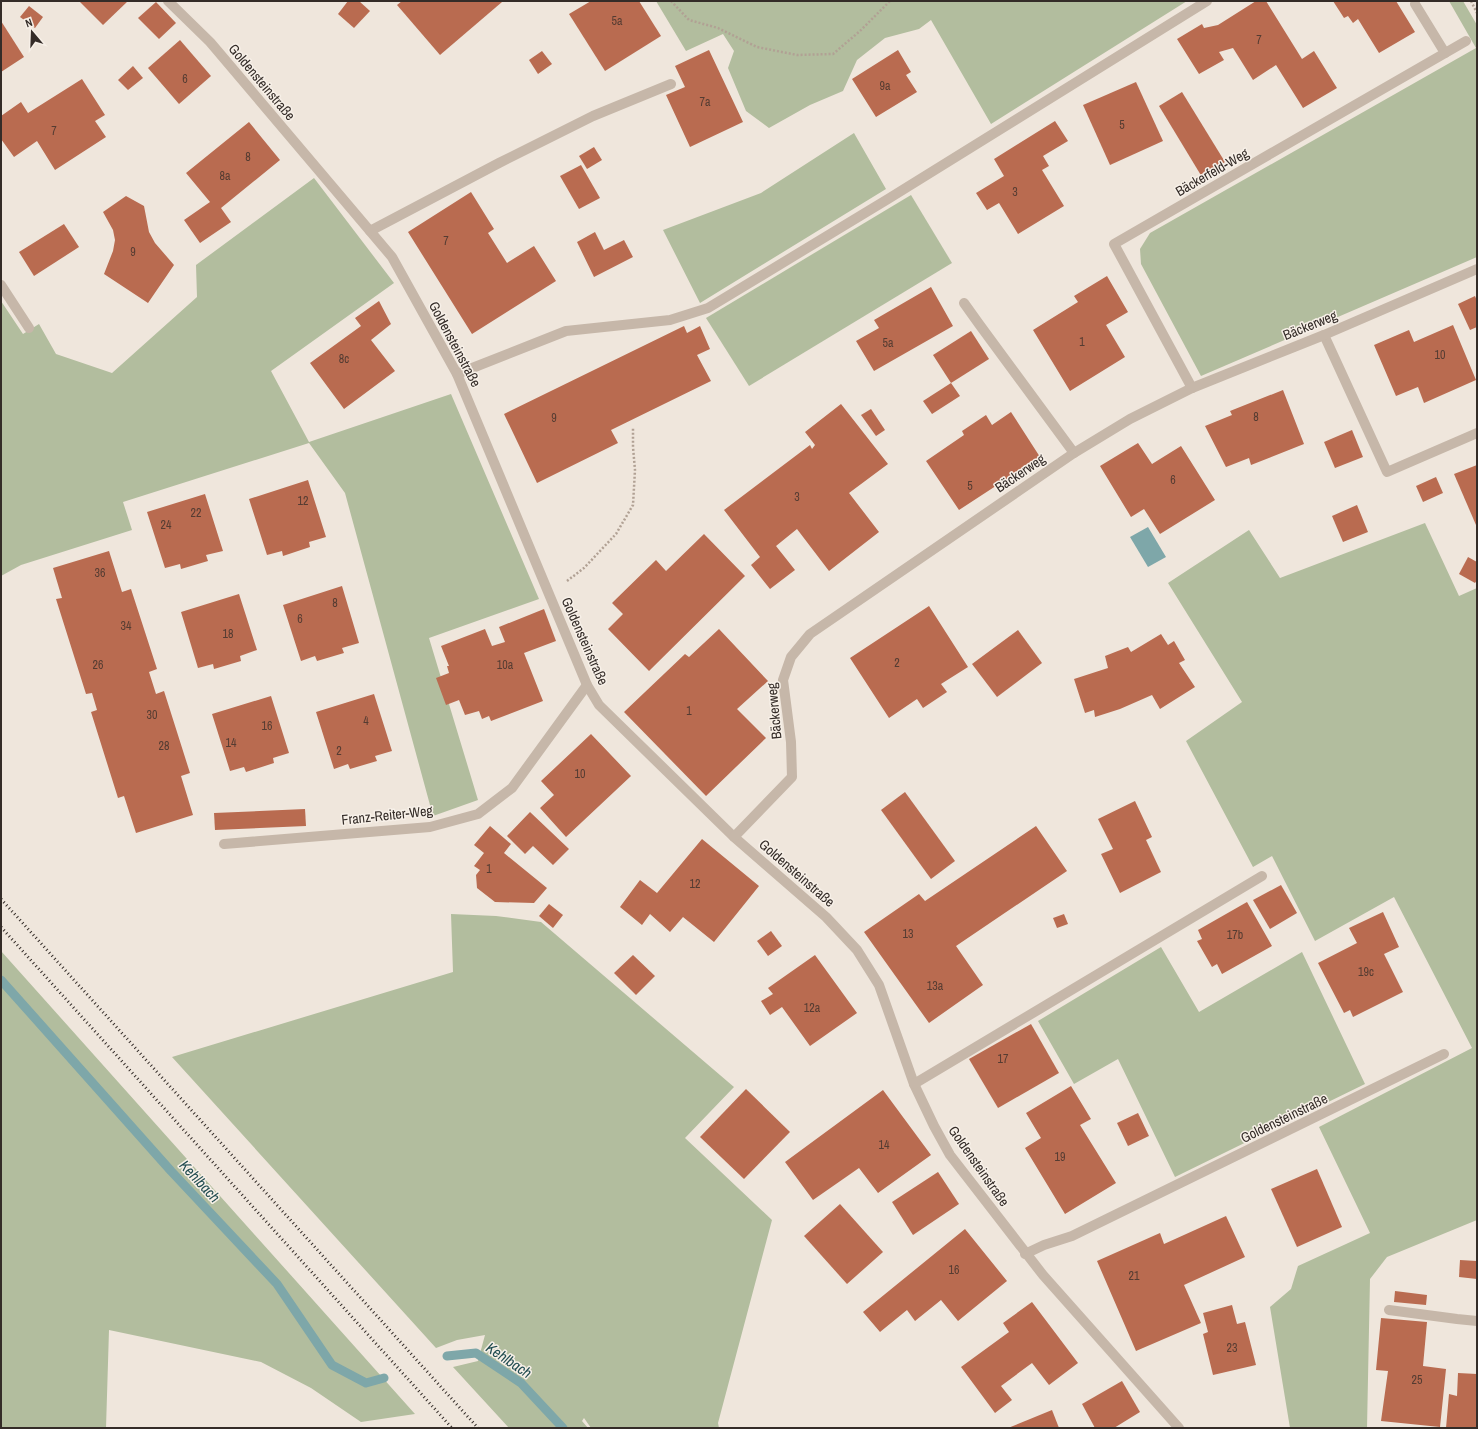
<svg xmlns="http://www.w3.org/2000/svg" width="1478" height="1429" font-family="'Archivo Narrow',sans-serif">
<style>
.green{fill:#b2bd9e}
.water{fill:#7ea7a9}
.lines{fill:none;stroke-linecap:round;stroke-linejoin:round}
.stream{stroke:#7ea7a9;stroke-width:9}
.building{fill:#b96b50}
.path{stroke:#b1a194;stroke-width:2.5;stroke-dasharray:2 2;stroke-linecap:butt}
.minor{stroke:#c6b7a9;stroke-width:10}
.rail{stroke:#342c28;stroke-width:3;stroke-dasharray:1 3;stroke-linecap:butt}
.labels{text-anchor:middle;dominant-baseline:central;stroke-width:3;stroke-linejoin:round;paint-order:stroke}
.number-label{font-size:12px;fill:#553c32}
.street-label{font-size:14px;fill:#342c28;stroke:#f7f0e8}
.water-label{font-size:15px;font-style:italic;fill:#224d51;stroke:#f7f0e8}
</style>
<rect width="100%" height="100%" fill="#efe6dc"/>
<g class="green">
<polygon points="656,1 1187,1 991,124 931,20 919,29 885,38 857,60 843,91 810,105 769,128 746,111 728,68 734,51 723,34 686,51"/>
<polygon points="1449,1 1463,1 1477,25 1477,257 1201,376 1141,264 1140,249 1150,233 1476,48"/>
<polygon points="854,133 886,189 700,303 663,230 761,193"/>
<polygon points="314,178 394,283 271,371 309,442 451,394 539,599 429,638 478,800 433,816 345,493 309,443 123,502 132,530 21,565 1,576 1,301 23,334 39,324 56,354 112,373 197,297 196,265"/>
<polygon points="911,195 952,263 749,386 706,318"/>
<polygon points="1425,523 1459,596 1477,588 1477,1220 1387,1257 1370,1279 1367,1428 1290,1428 1270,1307 1291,1289 1298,1266 1370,1233 1319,1127 1472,1048 1394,897 1315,941 1272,856 1253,867 1186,741 1242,702 1168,583 1249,530 1280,578"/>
<polygon points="451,914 496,916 541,922 734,1087 685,1138 772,1220 718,1423 719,1428 591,1428 584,1418 582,1421 588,1428 509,1428 453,1367 478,1361 485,1335 457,1340 436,1348 172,1057 453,972"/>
<polygon points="1161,947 1199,1012 1302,952 1365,1084 1175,1177 1118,1059 1074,1084 1038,1021"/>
<polygon points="1,951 415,1414 361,1422 311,1388 261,1362 109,1330 106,1428 1,1428"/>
</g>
<polygon class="water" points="1148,527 1166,557 1148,567 1130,537"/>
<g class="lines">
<g class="stream">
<polyline points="1,980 171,1171 277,1284 332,1365 366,1383 384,1378"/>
<polyline points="447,1356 476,1353 521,1383 563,1428"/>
</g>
</g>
<g class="building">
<polygon points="79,1 128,1 103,25"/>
<polygon points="348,1 359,1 370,11 354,28 338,14"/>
<polygon points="402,1 501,1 502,2 440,55 397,5"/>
<polygon points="591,1 639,1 661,36 605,71 569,14"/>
<polygon points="1256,1 1266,1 1302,59 1314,51 1337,88 1303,108 1276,65 1253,80 1233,48 1219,52 1224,60 1199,74 1177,39 1202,24 1204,28 1218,25"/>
<polygon points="1333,1 1396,1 1415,32 1379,53 1358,19 1353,23 1348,16 1344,18"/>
<polygon points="156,2 176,23 159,39 138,18"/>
<polygon points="29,6 43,17 35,28 20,17"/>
<polygon points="1,21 24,57 1,72"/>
<polygon points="180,40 211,76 179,104 148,68"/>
<polygon points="709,50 743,122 690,147 666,95 685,87 675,66"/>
<polygon points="898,50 911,72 906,75 917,92 876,117 852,79"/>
<polygon points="542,51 552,64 538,74 529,60"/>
<polygon points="133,66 143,78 128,90 118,80"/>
<polygon points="82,79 105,115 95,121 106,137 55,170 37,141 14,157 1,139 1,116 21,102 28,113"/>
<polygon points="1136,82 1163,141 1110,165 1083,105"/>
<polygon points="1182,92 1225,162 1202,177 1159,106"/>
<polygon points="1055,121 1068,141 1043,156 1049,166 1042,170 1064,206 1018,234 999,203 987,210 976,193 1004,176 994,159"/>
<polygon points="249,122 280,160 221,208 231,222 200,243 184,220 210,202 186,173"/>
<polygon points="594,147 602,160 587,169 579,156"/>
<polygon points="581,165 600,198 579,209 560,176"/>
<polygon points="471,192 494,229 488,233 507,263 534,246 556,281 472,334 408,232"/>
<polygon points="126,196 144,206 149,232 155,243 174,265 148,303 104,274 113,251 115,240 113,230 103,212"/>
<polygon points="64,224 79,247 34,276 19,252"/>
<polygon points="595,232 604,250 624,240 633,257 594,277 577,242"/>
<polygon points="1107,276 1128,312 1106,325 1125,357 1070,391 1033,330 1078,302 1074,296"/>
<polygon points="931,287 953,326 874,371 856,341 879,328 874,320"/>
<polygon points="1475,296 1477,301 1477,327 1470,330 1458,304"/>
<polygon points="379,301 391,324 371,340 395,371 344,409 310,363 361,326 355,318"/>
<polygon points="1453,325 1476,380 1424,403 1418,387 1396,396 1374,345 1409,330 1414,342"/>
<polygon points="684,326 687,333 700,326 710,349 697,355 711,381 611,430 618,443 537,483 504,414"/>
<polygon points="971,331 989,359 951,383 933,355"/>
<polygon points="951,383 960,396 932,414 923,401"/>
<polygon points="1283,390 1304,444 1251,465 1249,458 1226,467 1205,426 1232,415 1230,411"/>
<polygon points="841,404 888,464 849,493 879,532 829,571 797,529 776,546 795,570 770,589 751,565 760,557 724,510 810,445 812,449 815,445 805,432"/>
<polygon points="871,409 885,430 876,436 861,415"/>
<polygon points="1011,412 1040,457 959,510 926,461 964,435 962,431 986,415 992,425"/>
<polygon points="1352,430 1363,457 1335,468 1324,442"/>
<polygon points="1138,443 1152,464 1181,446 1215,500 1160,534 1144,509 1131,517 1100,466"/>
<polygon points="1477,465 1477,524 1476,525 1454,474"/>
<polygon points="1436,477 1443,493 1423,502 1416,486"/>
<polygon points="308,480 326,537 309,542 310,547 283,556 282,551 267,555 249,499"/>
<polygon points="205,494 223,551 206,555 208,561 181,569 180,564 165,568 147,512"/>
<polygon points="1357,505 1368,532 1343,542 1332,516"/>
<polygon points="704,534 745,576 649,671 608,629 623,614 612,603 656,560 666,571"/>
<polygon points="109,551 122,592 131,589 157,669 149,672 156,694 164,691 190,773 181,776 193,815 136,833 124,796 118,798 91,712 97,710 92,693 86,694 56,599 62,598 53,568"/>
<polygon points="1468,557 1477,562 1477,580 1475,583 1459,574"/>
<polygon points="342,586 359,643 342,648 344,653 317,661 315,656 301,661 283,605"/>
<polygon points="239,594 257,650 240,656 241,661 214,669 213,664 198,668 181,612"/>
<polygon points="929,606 968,667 941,684 947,692 923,708 917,699 889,718 850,658"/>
<polygon points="544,609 556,641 524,653 543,701 491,721 489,716 482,719 479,711 465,715 459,700 446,705 436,678 449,673 447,666 449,666 441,646 485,629 492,646 505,642 499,627"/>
<polygon points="719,629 768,681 737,709 766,738 706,796 624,712 685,654 689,657"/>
<polygon points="1018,630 1042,663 997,697 972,664"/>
<polygon points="1161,634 1168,645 1174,641 1185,660 1179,663 1195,687 1160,709 1152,695 1120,709 1095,717 1094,710 1085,713 1074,679 1108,668 1105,656 1128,647 1131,652"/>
<polygon points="374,694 392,751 375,756 377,761 350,769 348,764 334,769 316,712"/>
<polygon points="271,696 289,753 273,758 274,763 246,772 244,767 230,771 212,714"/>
<polygon points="591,734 631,776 566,837 540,808 554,795 541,781"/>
<polygon points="905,792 955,861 931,879 881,810"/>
<polygon points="1135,801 1152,837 1146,840 1161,872 1120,893 1101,854 1113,849 1098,819"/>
<polygon points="305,809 306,826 215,830 214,813"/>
<polygon points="530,812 569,849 553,865 533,846 525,854 507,836"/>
<polygon points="490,826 511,844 504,853 547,888 534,903 495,902 477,888 476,875 480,870 474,866 484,853 474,845"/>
<polygon points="1036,826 1067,871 956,946 983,985 929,1023 864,932 919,894 925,901"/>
<polygon points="702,839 759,886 714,942 683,917 670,932 650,914 642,925 620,907 640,880 657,893"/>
<polygon points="1281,885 1297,913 1270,929 1253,900"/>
<polygon points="1247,902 1272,946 1222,974 1217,964 1212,967 1197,941 1202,939 1198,930"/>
<polygon points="549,904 563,915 553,928 539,916"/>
<polygon points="1383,912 1399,947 1384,954 1403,992 1353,1017 1350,1010 1344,1013 1318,963 1357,943 1349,928"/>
<polygon points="1064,914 1068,924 1057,928 1053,918"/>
<polygon points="771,931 782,946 768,956 757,941"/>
<polygon points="633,955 655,976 636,995 614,973"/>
<polygon points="815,955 857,1013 810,1046 782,1007 770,1015 761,1001 773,994 768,988"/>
<polygon points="1031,1024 1059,1073 998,1108 969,1059"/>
<polygon points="1071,1086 1091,1119 1080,1125 1116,1183 1065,1214 1025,1148 1041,1138 1026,1113"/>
<polygon points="746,1089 790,1132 744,1179 700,1137"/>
<polygon points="883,1090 931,1155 878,1193 859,1168 813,1200 785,1162"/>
<polygon points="1138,1113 1149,1136 1128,1146 1117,1123"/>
<polygon points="1317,1169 1342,1227 1297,1247 1271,1189"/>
<polygon points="938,1172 959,1204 913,1235 892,1202"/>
<polygon points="840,1204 883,1252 847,1284 804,1236"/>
<polygon points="1226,1216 1245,1257 1184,1285 1201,1323 1136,1351 1097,1261 1160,1233 1164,1244"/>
<polygon points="965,1229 1007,1281 958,1321 941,1300 915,1321 907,1310 880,1332 863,1312"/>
<polygon points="1460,1260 1477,1261 1477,1279 1459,1277"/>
<polygon points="1395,1291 1427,1295 1426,1305 1394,1302"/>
<polygon points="1032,1302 1078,1363 1049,1385 1032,1363 1001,1386 1012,1400 995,1413 961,1367 1009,1332 1003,1323"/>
<polygon points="1232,1305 1237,1324 1245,1322 1256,1365 1213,1375 1203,1334 1208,1332 1203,1313"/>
<polygon points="1381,1318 1427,1322 1423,1366 1446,1369 1440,1427 1381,1421 1388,1371 1376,1370"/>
<polygon points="1458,1373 1477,1374 1477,1428 1446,1428 1449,1394 1457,1396"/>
<polygon points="1122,1381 1140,1412 1114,1428 1095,1428 1082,1404"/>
<polygon points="1052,1410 1059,1428 1008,1428"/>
</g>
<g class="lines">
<g class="path">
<polyline points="671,1 689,20 718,28 757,47 797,55 833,54 860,31 890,1"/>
<polyline points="1471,1 1477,13"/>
<polyline points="567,581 584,568 616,534 633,505 635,470 633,447 633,428"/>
</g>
<g class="minor">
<polyline points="168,1 210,42 392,257 457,374 587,685 599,705 734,837 826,917 857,950 879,985 914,1084 934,1126 950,1155 1043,1275 1179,1428"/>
<polyline points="1415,4 1445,53"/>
<polyline points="370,231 499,163 593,116 671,84"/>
<polyline points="1,285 29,328"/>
<polyline points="964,303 979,324 1074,453"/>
<polyline points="1324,335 1387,472 1477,433"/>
<polyline points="457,374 566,331 670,320 708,308 888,199 1207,1"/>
<polyline points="1192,388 1114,244 1466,41"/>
<polyline points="734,837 792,777 791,742 783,680 791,657 810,634 1074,453 1130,419 1192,388 1324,335 1477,269"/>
<polyline points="224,844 430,827 478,814 512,788 587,685"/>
<polyline points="914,1084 1262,876"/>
<polyline points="1025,1254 1044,1245 1072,1236 1444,1054"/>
<polyline points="1389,1310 1457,1319 1477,1321"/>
</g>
<g class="rail">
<polyline points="1,899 478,1428"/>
<polyline points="1,927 452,1428"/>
</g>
</g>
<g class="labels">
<g class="number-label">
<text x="617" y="21">5a</text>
<text x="1259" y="40">7</text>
<text x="185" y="79">6</text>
<text x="885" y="86">9a</text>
<text x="705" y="102">7a</text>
<text x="1122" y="125">5</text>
<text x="54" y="131">7</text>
<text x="248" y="157">8</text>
<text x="225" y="176">8a</text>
<text x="1015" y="192">3</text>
<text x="446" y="241">7</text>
<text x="133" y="252">9</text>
<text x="1082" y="342">1</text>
<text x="888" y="343">5a</text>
<text x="1440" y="355">10</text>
<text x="344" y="359">8c</text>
<text x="1256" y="417">8</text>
<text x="554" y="418">9</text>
<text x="1173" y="480">6</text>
<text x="970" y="486">5</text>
<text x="797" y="497">3</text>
<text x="303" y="501">12</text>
<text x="196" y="513">22</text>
<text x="166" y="525">24</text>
<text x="100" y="573">36</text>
<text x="335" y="603">8</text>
<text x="300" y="619">6</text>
<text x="126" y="626">34</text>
<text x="228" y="634">18</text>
<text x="897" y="663">2</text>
<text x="98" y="665">26</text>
<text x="505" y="665">10a</text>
<text x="689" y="711">1</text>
<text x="152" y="715">30</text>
<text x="366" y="721">4</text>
<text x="267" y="726">16</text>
<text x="231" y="743">14</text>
<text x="164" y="746">28</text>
<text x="339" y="751">2</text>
<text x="580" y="774">10</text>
<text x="489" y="869">1</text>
<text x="695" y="884">12</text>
<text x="908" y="934">13</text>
<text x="1235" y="935">17b</text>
<text x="1366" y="972">19c</text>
<text x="935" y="986">13a</text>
<text x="812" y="1008">12a</text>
<text x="1003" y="1059">17</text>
<text x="884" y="1145">14</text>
<text x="1060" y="1157">19</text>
<text x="954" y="1270">16</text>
<text x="1134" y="1276">21</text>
<text x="1232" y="1348">23</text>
<text x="1417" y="1380">25</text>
</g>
<g class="street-label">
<text transform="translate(262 82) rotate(50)">Goldensteinstraße</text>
<text transform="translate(1212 172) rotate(-30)">Bäckerfeld-Weg</text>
<text transform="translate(1310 325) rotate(-22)">Bäckerweg</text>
<text transform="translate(455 344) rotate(62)">Goldensteinstraße</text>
<text transform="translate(1020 473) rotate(-34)">Bäckerweg</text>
<text transform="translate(585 641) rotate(66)">Goldensteinstraße</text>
<text transform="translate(774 711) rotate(-95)">Bäckerweg</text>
<text transform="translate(387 815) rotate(-6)">Franz-Reiter-Weg</text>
<text transform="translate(797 873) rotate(41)">Goldensteinstraße</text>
<text transform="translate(1284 1118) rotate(-26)">Goldensteinstraße</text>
<text transform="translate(979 1166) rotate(55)">Goldensteinstraße</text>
</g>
<g class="water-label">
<text transform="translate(200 1181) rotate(47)">Kehlbach</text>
<text transform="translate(509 1360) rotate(34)">Kehlbach</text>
</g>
</g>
<rect width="1478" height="1429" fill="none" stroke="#342c28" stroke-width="4"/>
<g transform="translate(32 32) rotate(341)" stroke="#f7f0e8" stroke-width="3" paint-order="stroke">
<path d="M0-3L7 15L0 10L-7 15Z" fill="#342c28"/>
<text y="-6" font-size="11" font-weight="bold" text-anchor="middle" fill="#342c28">N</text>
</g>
</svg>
